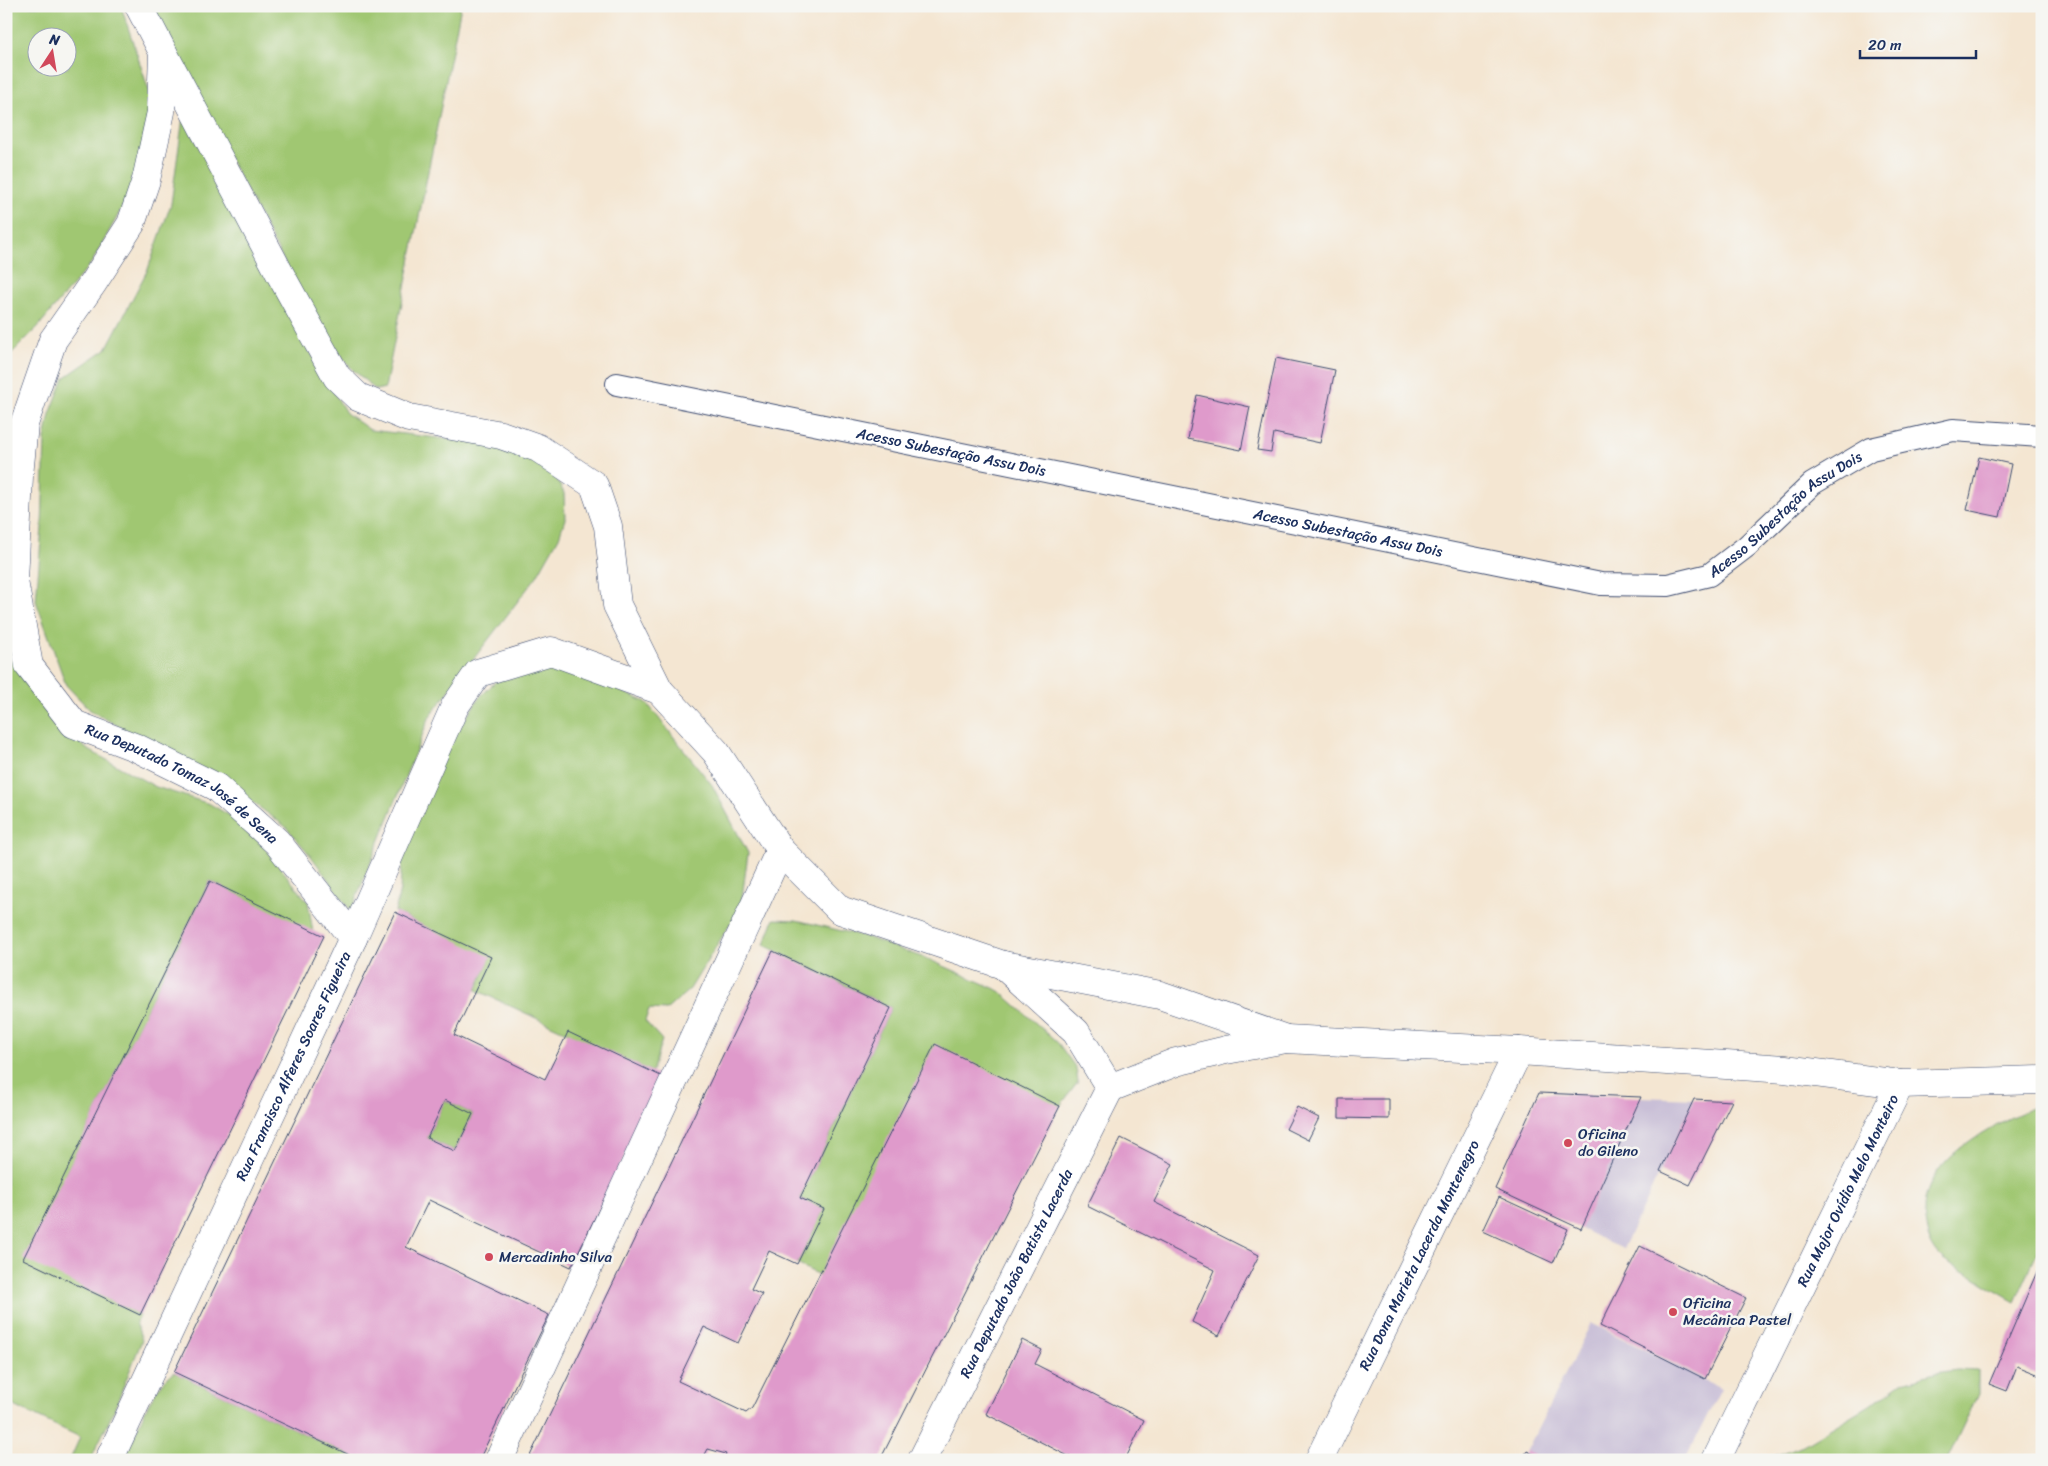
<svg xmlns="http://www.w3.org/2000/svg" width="2048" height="1466" font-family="Sriracha,sans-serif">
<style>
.industrial{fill:#c9bfd7}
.green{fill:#a0c772;stroke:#5e7b68;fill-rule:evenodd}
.building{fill:#df9acb;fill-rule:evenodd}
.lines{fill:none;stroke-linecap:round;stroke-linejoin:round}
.lane-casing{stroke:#3c4a6f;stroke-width:24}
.street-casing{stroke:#3c4a6f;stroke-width:29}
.lane{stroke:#fff;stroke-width:22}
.street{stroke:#fff;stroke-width:28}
.poi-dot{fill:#d1495b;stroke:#f6f6f2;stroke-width:2}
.labels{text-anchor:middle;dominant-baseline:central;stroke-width:5;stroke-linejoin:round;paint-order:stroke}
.street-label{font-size:15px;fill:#1b2f5e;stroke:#f6f6f2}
.poi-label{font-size:15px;fill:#1b2f5e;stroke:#f6f6f2;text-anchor:start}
</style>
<rect width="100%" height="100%" fill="#f6f6f2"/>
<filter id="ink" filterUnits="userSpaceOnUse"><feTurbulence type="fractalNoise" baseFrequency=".02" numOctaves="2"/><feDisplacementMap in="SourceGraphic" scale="10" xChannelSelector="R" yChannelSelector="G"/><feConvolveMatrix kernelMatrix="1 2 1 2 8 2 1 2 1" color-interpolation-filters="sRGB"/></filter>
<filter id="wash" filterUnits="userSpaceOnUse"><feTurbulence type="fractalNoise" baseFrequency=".0096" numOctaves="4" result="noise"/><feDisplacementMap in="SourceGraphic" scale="20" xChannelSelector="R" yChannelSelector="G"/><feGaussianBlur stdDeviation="1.12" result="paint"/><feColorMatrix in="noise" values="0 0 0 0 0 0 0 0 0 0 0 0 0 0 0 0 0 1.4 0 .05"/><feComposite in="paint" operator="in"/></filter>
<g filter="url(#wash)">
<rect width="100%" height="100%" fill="#f4e6d2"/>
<g class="industrial">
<polygon points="1641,1097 1694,1099 1623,1249 1581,1229"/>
<polygon points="1591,1323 1721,1388 1685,1460 1522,1460"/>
</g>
<g class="green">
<path d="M 6,6 L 121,6 L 151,97 L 136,183 L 92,262 L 37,328 L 6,359 ZM 38,38 L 68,38 L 68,68 L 38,68 Z"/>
<polygon points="149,6 461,6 385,388 376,390 352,369 319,328"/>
<polygon points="183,117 319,367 346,413 370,430 506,446 549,465 564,493 565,519 559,537 537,576 430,716 351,911 311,856 286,827 255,804 90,710 66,685 36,601 42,527 45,439 50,414 64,378 106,349 148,269 171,204"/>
<polygon points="6,561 28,682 52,720 87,749 156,787 210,804 246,825 308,902 313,932 210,881 24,1258 140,1315 136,1322 142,1340 112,1415 90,1460 70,1460 80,1437 6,1402"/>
<polygon points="554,668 601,682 646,702 712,785 748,853 741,906 690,989 666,1010 649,1009 645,1021 662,1040 652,1072 476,990 490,958 395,912 400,890 403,845 430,773 479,698 496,681"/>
<polygon points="774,919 796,920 863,936 930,960 1000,991 1058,1043 1076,1068 1078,1082 1060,1106 819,1275 797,1264 824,1209 800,1198 891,1008 764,945"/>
<polygon points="445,1100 473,1114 455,1151 427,1138"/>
<path d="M 2039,1105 L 2042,1105 L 2042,1242 L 2015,1302 C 1997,1292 1979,1281 1962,1270 C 1956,1266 1948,1263 1942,1258 C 1931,1248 1927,1235 1925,1221 C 1914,1162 1994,1123 2039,1105 Z"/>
<polygon points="1957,1370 1978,1371 1978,1394 1947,1460 1765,1460 1803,1445 1870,1405 1902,1382 1935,1373"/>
<path d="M 174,1372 L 360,1460 L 124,1460 C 137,1432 149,1390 174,1372 Z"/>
</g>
<g id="blocks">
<g class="building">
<polygon points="1276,358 1335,370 1320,443 1274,433 1271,452 1257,450"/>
<polygon points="1197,395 1250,407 1241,450 1188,439"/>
<polygon points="1979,457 2011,464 2000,517 1967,510"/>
<polygon points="210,881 324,936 140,1315 23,1259"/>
<path d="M 395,912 L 491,957 L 454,1035 L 545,1079 L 568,1032 L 663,1077 L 571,1267 L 429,1200 L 406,1247 L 549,1315 L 479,1460 L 360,1460 L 174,1372 ZM 445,1100 L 473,1114 L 455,1151 L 427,1138 Z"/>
<polygon points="773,951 891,1008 800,1198 824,1209 797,1264 769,1251 751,1289 762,1294 738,1343 704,1327 678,1381 746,1413 752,1408 935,1044 1060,1106 880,1460 723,1460 726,1454 708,1449 702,1460 528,1460"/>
<polygon points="1539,1093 1641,1097 1581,1229 1495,1189"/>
<polygon points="1339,1099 1389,1099 1389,1119 1339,1118"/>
<polygon points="1694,1099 1732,1101 1690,1185 1660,1171"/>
<polygon points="1297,1107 1319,1118 1308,1140 1286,1129"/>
<polygon points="1121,1138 1173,1164 1154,1202 1259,1255 1219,1336 1192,1322 1215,1270 1087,1206"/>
<polygon points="1499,1197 1568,1229 1553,1263 1483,1231"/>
<polygon points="1640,1246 1746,1298 1705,1379 1600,1326"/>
<polygon points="2042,1260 2042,1376 2017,1366 2007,1391 1989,1384"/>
<polygon points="1022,1340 1042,1350 1035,1364 1144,1420 1125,1460 1076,1460 986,1414"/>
<polygon points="1527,1451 1545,1460 1522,1460"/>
</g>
</g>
</g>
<g filter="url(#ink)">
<use href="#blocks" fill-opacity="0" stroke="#3c4a6f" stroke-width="1"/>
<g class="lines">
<g class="lane-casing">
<g id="lane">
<path id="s1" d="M 617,384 L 1601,584 L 1668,585 L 1709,575 L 1747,546 L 1812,484 L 1871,449 L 1953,430 L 2042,436"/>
</g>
</g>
<g class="street-casing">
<g id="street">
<path id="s2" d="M 139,6 L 163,52 L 161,112 L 146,180 L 131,224 L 93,283 L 53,340 L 24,424 L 19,476 L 14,581 L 29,666 L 74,724 L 137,748 L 216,787 L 277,842 L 353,938"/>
<polyline points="164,54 279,272 337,377 358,397 409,418 501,435 538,448 594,485 608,526 617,605 659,690"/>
<polyline points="1003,965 1076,1032 1110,1088"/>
<polyline points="1110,1088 1176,1062 1226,1050 1286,1039 1519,1051 1785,1069 1900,1084 2042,1080"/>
<path id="s3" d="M 109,1460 L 353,938 L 455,706 L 478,673 L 551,651 L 659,690 L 716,752 L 780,850 L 840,910 L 1003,965 L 1160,995 L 1286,1039"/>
<polyline points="499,1460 780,850"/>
<path id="s4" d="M 922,1460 L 1110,1088"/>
<path id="s5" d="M 1319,1460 L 1519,1051"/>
<path id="s6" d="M 1716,1460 L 1900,1084"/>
</g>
</g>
<use href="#lane" class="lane"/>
<use href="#street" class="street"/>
</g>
</g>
<g class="poi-dot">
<circle cx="1568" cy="1143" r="5"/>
<circle cx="489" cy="1257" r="5"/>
<circle cx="1673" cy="1312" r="5"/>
</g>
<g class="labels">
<g class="street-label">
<text stroke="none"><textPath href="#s1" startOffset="341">Acesso Subestação Assu Dois</textPath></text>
<text stroke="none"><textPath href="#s1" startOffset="1211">Acesso Subestação Assu Dois</textPath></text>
<text stroke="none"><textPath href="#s1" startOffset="746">Acesso Subestação Assu Dois</textPath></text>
<text stroke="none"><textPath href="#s2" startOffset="898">Rua Deputado Tomaz José de Sena</textPath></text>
<text stroke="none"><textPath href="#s3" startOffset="435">Rua Francisco Alferes Soares Figueira</textPath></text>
<text stroke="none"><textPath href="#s6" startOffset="300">Rua Major Ovídio Melo Monteiro</textPath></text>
<text stroke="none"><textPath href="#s5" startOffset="228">Rua Dona Marieta Lacerda Montenegro</textPath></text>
<text stroke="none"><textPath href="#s4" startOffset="209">Rua Deputado João Batista Lacerda</textPath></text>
</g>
<g class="poi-label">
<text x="1578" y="1134">Oficina<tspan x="1578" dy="17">do Gileno</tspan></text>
<text x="499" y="1257">Mercadinho Silva</text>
<text x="1683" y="1303">Oficina<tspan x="1683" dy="17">Mecânica Pastel</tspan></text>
</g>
</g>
<rect width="2048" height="1466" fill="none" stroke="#f6f6f2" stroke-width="25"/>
<g transform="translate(52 52) rotate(12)"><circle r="24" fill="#f6f6f2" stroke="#9ea6b7"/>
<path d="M0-4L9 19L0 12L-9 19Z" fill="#d1495b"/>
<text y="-8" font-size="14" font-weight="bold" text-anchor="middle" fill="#1b2f5e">N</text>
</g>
<path d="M1860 50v8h116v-8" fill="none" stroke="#1b2f5e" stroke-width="2.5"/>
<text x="1868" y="50" font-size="15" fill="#1b2f5e" stroke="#f6f6f2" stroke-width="4" paint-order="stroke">20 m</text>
</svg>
